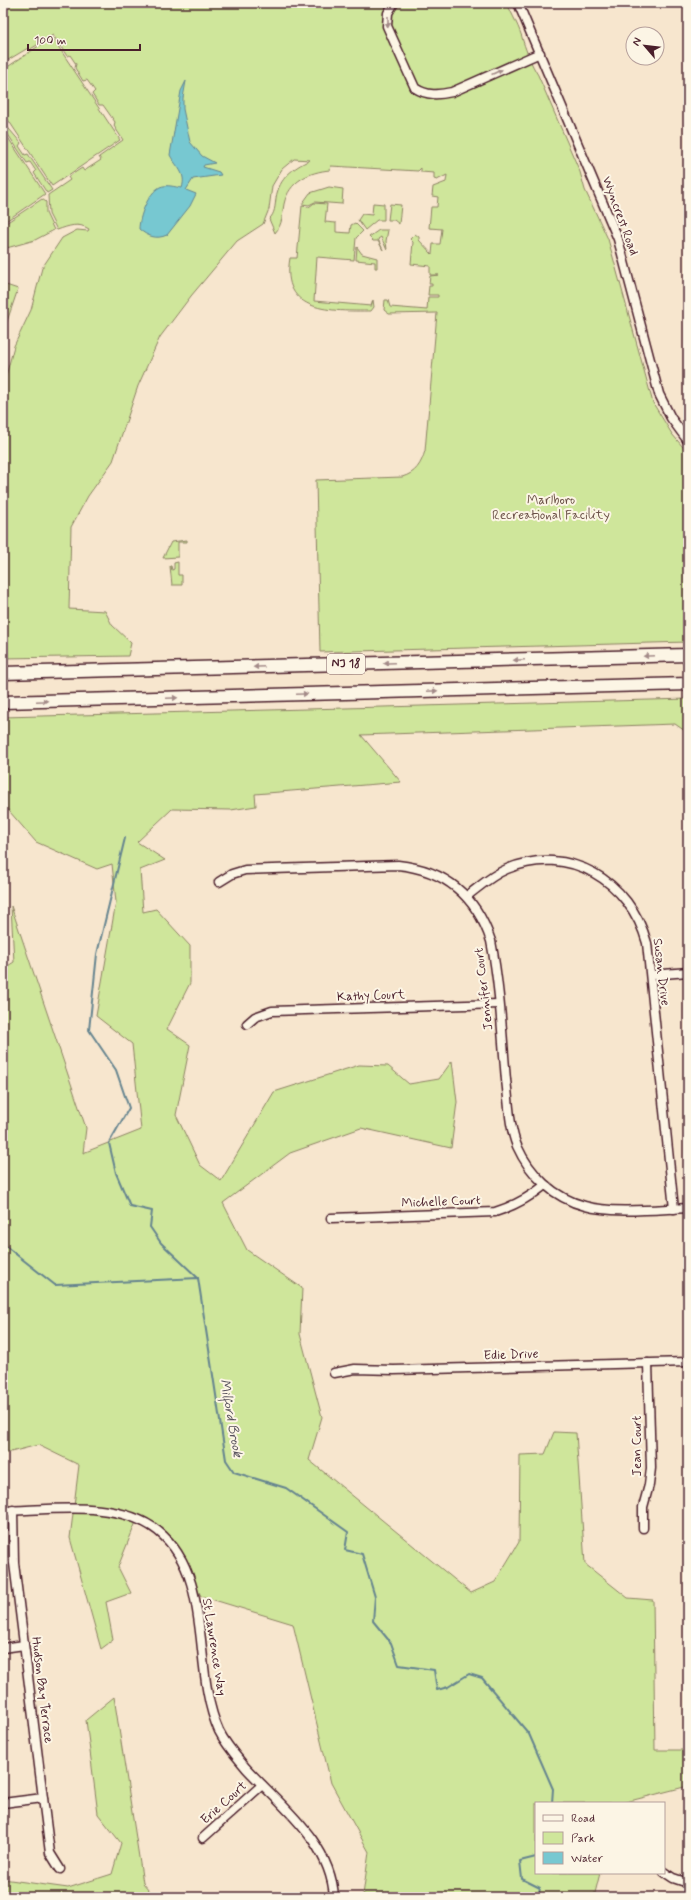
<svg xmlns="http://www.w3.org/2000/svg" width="691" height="1900" font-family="Mynerve,sans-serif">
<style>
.green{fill:#cfe69b;stroke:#8c8263}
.water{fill:#77c8d1;stroke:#65848f}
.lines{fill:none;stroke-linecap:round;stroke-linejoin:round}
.stream{stroke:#65848f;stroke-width:2}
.minor-casing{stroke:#4a1f2b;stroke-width:11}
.highway-casing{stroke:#4a1f2b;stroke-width:15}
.minor{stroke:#fcf5e5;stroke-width:8}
.highway{stroke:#fcf5e5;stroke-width:12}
.oneway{fill:#a38a88}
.labels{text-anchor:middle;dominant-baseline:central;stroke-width:4;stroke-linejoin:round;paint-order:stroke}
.shield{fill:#fcf5e5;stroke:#7f5f63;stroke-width:1}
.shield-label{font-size:12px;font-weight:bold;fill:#4a1f2b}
.street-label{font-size:13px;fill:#4a1f2b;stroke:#fcf5e5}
.park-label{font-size:13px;fill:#6b5147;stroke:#fcf5e5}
.water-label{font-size:14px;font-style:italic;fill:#58525d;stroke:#fcf5e5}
</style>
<rect width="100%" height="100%" fill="#f7e6ce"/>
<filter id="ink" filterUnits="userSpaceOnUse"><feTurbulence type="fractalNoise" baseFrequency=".025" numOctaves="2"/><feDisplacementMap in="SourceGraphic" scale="8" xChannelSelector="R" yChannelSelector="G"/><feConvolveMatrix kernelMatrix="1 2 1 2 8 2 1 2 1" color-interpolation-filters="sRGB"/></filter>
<g filter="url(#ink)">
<g class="green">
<path d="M 3,3 L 507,3 C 512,15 520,28 523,41 C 527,53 531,64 538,75 L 580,172 L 585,190 L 608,239 L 653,403 L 672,434 L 688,453 L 688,642 L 320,652 L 316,480 L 402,477 C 416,473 421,464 425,451 L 437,313 L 389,314 L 384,310 L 385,300 L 388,300 L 390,307 L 427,310 L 428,297 L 438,297 L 438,295 L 428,295 L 429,286 L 432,286 L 432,284 L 429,284 L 430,276 L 439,275 L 430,275 L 430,266 L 411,264 L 413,242 L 410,239 L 415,234 L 419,237 L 419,240 L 432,254 L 433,244 L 440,244 L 442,229 L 429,228 L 431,207 L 437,207 L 438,197 L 432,196 L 433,187 L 446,182 L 447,175 L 437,180 L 434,179 L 434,173 L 421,172 L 421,168 L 418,171 L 331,166 L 330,170 C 309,172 289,181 284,204 C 282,215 283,224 275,233 L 269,219 C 275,214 275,206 276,198 C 279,178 293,168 310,160 L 294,159 L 282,169 L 272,186 L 269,209 L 263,224 L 237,241 L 191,296 L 160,337 L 138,386 L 113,461 L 88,496 L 71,527 L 69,609 L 105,611 L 112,625 L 131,643 L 128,656 L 3,658 L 3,387 L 14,346 L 31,310 L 42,268 L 62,238 L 77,230 L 88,231 L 89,229 C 78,222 69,226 57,230 L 49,214 L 48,195 L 70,180 L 68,177 L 82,168 L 84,171 L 101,160 L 99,157 L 123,140 L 114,126 L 115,122 L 103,105 L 99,105 L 92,94 L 95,91 L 87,80 L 83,81 L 75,68 L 76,64 L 70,55 L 67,56 L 53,35 L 29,50 L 28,48 L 3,63 Z"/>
<polygon points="52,37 120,140 52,186 3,112 3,70"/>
<polygon points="3,117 6,121 4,123 21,143 19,146 25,155 28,154 52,190 47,193 34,173 36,171 30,162 27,163 3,127"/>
<polygon points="3,130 45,194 3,223"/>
<polygon points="329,187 343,189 342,204 315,202 309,205 302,204 310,193"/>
<polygon points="42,199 46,202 46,213 54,230 35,240 3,249 3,225"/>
<path d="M 314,203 L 327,204 L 325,222 L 336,223 L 336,232 L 350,233 L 351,225 L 355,223 L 363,231 L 356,238 L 354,260 L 317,257 L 314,301 L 371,306 L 373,300 L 374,307 L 371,311 C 332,311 280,314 290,258 L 297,258 L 302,206 L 309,207 Z"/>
<polygon points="373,203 384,204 384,220 377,220 365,230 358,220 362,214 372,215"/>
<polygon points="390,204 401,205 399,224 394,220 388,220"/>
<polygon points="379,230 388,230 386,241 387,250 381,237 378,239 383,250 378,241 373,241 369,237"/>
<polygon points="357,247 362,254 377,258 377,268 375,268 375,262 356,260"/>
<polygon points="3,284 18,289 3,333"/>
<polygon points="187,540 187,542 178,542 178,557 163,558 171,542"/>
<polygon points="178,562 178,575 182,575 182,585 172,585 170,566 171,566 172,570 174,569 174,563"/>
<polygon points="688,699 688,733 675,724 361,735 401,782 255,794 256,806 231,810 172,809 137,842 165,860 140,870 143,912 156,909 190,946 190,983 167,1029 190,1045 176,1115 200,1165 221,1181 274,1092 359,1065 388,1066 409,1084 439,1079 452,1061 457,1102 451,1148 361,1128 290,1153 223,1203 247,1250 302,1288 300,1334 322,1417 309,1460 471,1593 495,1582 519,1542 520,1455 545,1454 554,1432 576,1433 585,1564 628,1598 653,1600 655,1750 688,1750 688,1786 622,1803 536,1803 536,1873 600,1873 594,1897 374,1897 363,1895 369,1852 331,1783 293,1624 201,1596 168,1537 138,1517 118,1567 131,1593 106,1602 113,1640 101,1649 70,1538 79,1465 38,1445 3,1454 3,969 14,962 11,906 86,1128 83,1153 141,1130 132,1044 96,1016 116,902 112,864 97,869 36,842 3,804 3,717"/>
<polygon points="114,1697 143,1883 155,1897 3,1897 3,1879 68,1888 112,1874 121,1843 98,1814 86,1720"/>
</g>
<path class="water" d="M 186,81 L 183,98 L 183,109 L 190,142 L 202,156 L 215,163 L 204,165 L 203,167 L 219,172 L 221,175 L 193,179 L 186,190 L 196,194 L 190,206 L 167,235 C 156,240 147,236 139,229 C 139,217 148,193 160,187 C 167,184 175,187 182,188 C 187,173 176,167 170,155 L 181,91 Z"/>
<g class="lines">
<g class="stream">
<polyline points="125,838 97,954 89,1030 116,1070 129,1108 109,1143 116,1173 130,1206 152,1211 150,1227 161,1243 198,1278"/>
<polyline points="3,1244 55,1285 198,1278 226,1460 234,1472 286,1488 348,1532 345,1550 362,1554 375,1597 373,1621 391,1643 399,1665 434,1670 437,1690 448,1687 469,1674 482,1678 529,1734 553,1789 552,1803"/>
<polyline points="536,1857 520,1861 522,1879 540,1888 538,1897"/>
</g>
<g class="minor-casing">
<g id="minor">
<path d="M 394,3 L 388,13 L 387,26 L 415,88 C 427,96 439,95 452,92 L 540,53"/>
<polyline points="518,3 618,239 659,394 671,418 688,441"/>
<path d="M 219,882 L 232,874 L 245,870 L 398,865 C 446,870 476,896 491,941 C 500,987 502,1034 506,1080 C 509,1102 509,1126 517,1146 C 530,1175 554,1198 585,1206 C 613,1214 658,1209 688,1208"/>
<path d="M 467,896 C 480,886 492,875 507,869 C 569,843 630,881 647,943 L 674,1209"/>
<polyline points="651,975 688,972"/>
<polyline points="247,1024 255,1017 272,1011 499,1004"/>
<path d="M 331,1218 L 495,1212 C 514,1206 529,1198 545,1185"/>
<polyline points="334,1373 355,1369 394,1370 688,1362"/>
<polyline points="13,1510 14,1563 43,1798 50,1853 60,1869"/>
<path d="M 3,1511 C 52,1510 118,1499 158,1531 C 215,1577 191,1670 219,1731 C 226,1745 236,1756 246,1768 C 280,1805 331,1842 334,1897"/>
<polyline points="643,1528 643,1507 649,1485 651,1468 648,1363"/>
<polyline points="3,1648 24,1645"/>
<polyline points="3,1803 43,1798"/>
<polyline points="203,1838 262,1785"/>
<polyline points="664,1872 673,1878 688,1883"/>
</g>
</g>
<g class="highway-casing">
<g id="highway">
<polyline points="3,673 688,655"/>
<polyline points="3,702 688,684"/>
</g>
</g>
<use href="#minor" class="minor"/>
<use href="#highway" class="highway"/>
</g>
<defs><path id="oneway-solid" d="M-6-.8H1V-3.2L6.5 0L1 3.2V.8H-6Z"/></defs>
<g class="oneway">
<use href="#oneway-solid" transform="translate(388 22) rotate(90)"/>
<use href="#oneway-solid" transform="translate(497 72) rotate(-24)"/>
<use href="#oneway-solid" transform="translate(649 656) rotate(178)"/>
<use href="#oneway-solid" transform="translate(519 660) rotate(178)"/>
<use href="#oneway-solid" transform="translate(389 663) rotate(178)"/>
<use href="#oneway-solid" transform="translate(259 667) rotate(178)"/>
<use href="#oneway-solid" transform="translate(432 691) rotate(-2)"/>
<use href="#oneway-solid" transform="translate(302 694) rotate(-2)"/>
<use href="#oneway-solid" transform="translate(172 698) rotate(-2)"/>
<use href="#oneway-solid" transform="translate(42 701) rotate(-2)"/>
</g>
</g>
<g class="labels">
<rect class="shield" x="327" y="654" width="38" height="20" rx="3"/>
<g class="shield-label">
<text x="346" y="664">NJ 18</text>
</g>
<g class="street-label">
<text transform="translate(620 216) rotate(70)">Wyncrest Road</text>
<text transform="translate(661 972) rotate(83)">Susan Drive</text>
<text transform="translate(484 989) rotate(-97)">Jennifer Court</text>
<text transform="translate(371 996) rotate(-2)">Kathy Court</text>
<text transform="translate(441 1202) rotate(-2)">Michelle Court</text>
<text transform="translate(511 1355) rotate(-2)">Edie Drive</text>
<text transform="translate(637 1446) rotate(-90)">Jean Court</text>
<text transform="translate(214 1647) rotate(81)">St Lawrence Way</text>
<text transform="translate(42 1690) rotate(83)">Hudson Bay Terrace</text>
<text transform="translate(224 1803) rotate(-42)">Erie Court</text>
</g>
<g class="park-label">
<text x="551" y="500">Marlboro<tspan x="551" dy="15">Recreational Facility</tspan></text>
</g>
<g class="water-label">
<text transform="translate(231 1418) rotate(80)">Milford Brook</text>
</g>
</g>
<rect width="691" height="1900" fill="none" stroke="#fcf5e5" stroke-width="16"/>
<rect x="8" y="8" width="675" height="1884" fill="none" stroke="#4a1f2b" stroke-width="1.5" filter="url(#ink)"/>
<rect x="535" y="1802" width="130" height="72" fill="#fcf5e5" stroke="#b59f9b"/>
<rect x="543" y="1815" width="20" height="6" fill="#fcf5e5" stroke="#b59f9b"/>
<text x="571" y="1822" font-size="12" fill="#4a1f2b">Road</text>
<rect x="543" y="1832" width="20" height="12" fill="#cfe69b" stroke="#b59f9b"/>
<text x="571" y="1842" font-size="12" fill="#4a1f2b">Park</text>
<rect x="543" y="1852" width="20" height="12" fill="#77c8d1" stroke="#b59f9b"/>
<text x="571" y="1862" font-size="12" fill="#4a1f2b">Water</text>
<g transform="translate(645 46) rotate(298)"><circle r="19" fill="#fcf5e5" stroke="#b59f9b"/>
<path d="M0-3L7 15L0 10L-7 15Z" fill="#4a1f2b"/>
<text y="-6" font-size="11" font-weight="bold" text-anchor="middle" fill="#4a1f2b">N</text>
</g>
<path d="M28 44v6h112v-6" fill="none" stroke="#4a1f2b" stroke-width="2"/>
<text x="34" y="44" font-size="12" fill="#4a1f2b" stroke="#fcf5e5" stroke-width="3" paint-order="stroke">100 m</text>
</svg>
